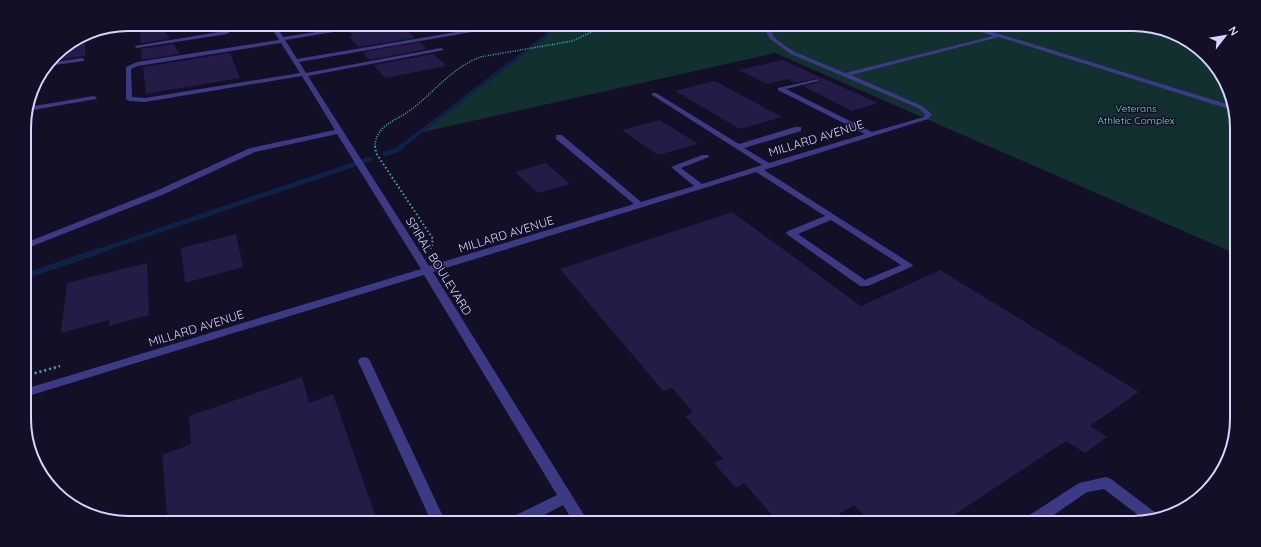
<svg xmlns="http://www.w3.org/2000/svg" width="1261" height="547" font-family="Quicksand,sans-serif">
<style>
.green{fill:#12302f}
.lines{fill:none;stroke-linecap:round;stroke-linejoin:round}
.stream-far3{stroke:#0c2248;stroke-width:3}
.stream-far2{stroke:#0c2248;stroke-width:4}
.stream-far1{stroke:#0c2248;stroke-width:5}
.stream{stroke:#0c2248;stroke-width:6}
.building{fill:#241b47}
.path-far2{stroke:#2fb8b0;stroke-width:1.5;stroke-dasharray:1 1.5;stroke-linecap:butt}
.path-far1{stroke:#2fb8b0;stroke-width:2;stroke-dasharray:1.5 2.5;stroke-linecap:butt}
.path{stroke:#2fb8b0;stroke-width:2.5;stroke-dasharray:2 3;stroke-linecap:butt}
.minor{fill:#3d3a85;fill-rule:evenodd}
.labels{text-anchor:middle;dominant-baseline:central;stroke-width:3;stroke-linejoin:round;paint-order:stroke}
.far-park-label{font-size:10px;fill:#5fe0c0;stroke:#130f26}
.street-label{font-size:12px;fill:#d9d4ff;stroke:#130f26}
.rim{fill:none;stroke:#d9d4ff;stroke-width:2}
</style>
<rect width="100%" height="100%" fill="#130f26"/>
<polygon class="green" points="552,24 1133,24 1173,32 1215,65 1236,114 1236,254 775,53 419,133 546,36"/>
<g class="lines">
<g class="stream-far3">
<polyline points="531,47 546,36 552,24"/>
<polyline points="508,65 525,52"/>
</g>
<polyline class="stream-far2" points="401,147 509,64"/>
<g class="stream-far1">
<polyline points="385,154 397,150 402,146"/>
<polyline points="99,251 370,159"/>
</g>
<polyline class="stream" points="25,276 102,250"/>
</g>
<g class="building">
<polygon points="139,24 160,24 170,39 141,43"/>
<polygon points="383,24 400,24 415,38 358,47 349,36 353,36 349,31"/>
<polygon points="86,33 85,56 51,61 59,50"/>
<polygon points="420,42 427,49 369,60 363,52"/>
<polygon points="173,44 180,54 142,60 141,49"/>
<polygon points="230,53 240,78 146,94 143,67"/>
<polygon points="433,54 447,66 385,78 374,65"/>
<polygon points="783,60 809,72 878,103 852,111 803,86 818,82 819,78 795,83 787,79 767,84 739,70"/>
<polygon points="715,81 782,117 740,129 675,91"/>
<polygon points="660,120 698,144 658,155 622,130"/>
<polygon points="546,163 570,184 538,193 515,172"/>
<polygon points="732,212 861,306 940,270 1139,392 1090,426 1107,437 1085,453 1066,441 942,523 872,523 854,505 824,523 779,523 744,483 736,488 714,463 723,459 685,416 693,412 672,388 663,391 560,269"/>
<polygon points="236,234 243,267 185,283 181,248"/>
<polygon points="147,263 149,315 109,326 109,320 61,333 67,283"/>
<polygon points="302,377 309,403 333,394 378,523 168,523 162,455 191,444 189,416"/>
</g>
<g class="lines">
<path class="path-far2" d="M 375,147 C 375,141 377,135 381,130 C 389,121 402,117 412,109 C 435,91 452,68 480,57 L 572,41 L 609,24"/>
<polyline class="path-far1" points="375,146 376,153 433,239 431,249"/>
<polyline class="path" points="25,376 60,366"/>
<g class="minor">
<polygon points="232,24 238,24 239,26 227,34 137,48 134,46 225,31 233,26"/>
<path d="M 269,24 L 275,24 L 283,37 L 369,24 L 382,24 L 285,40 L 297,59 L 492,26 L 495,28 L 299,62 L 306,73 L 441,48 L 444,50 L 308,76 L 429,266 L 634,204 L 556,139 L 556,135 L 562,135 L 641,202 L 694,186 L 671,167 L 702,155 L 708,155 L 709,157 L 681,168 L 702,184 L 762,165 L 652,95 L 652,93 L 656,93 L 739,144 L 795,127 L 801,127 L 801,131 L 744,148 L 769,163 L 865,134 L 778,90 L 778,88 L 818,79 L 818,81 L 786,89 L 872,132 L 924,117 L 925,114 L 918,108 L 791,54 L 770,39 L 762,24 L 768,24 L 774,37 L 785,46 L 795,52 L 845,73 L 993,36 L 959,24 L 967,24 L 1233,106 L 1235,111 L 999,37 L 851,75 L 922,106 L 932,114 L 928,119 L 764,170 L 913,265 L 911,267 L 868,286 L 860,286 L 788,235 L 786,233 L 788,231 L 825,216 L 756,172 L 433,272 L 589,523 L 574,523 L 563,505 L 529,523 L 508,523 L 510,518 L 557,495 L 424,275 L 25,397 L 25,389 L 421,269 L 337,134 L 255,152 L 162,195 L 25,249 L 25,243 L 156,191 L 250,148 L 335,130 L 302,76 L 145,102 L 129,101 L 126,99 L 126,67 L 137,62 L 279,40 ZM 281,43 L 300,73 L 145,98 L 132,97 L 131,69 L 138,66 ZM 831,220 L 901,265 L 865,280 L 798,234 Z"/>
<polygon points="82,58 84,59 84,61 47,66 49,63"/>
<polygon points="94,96 97,98 96,99 27,111 28,107"/>
<polygon points="364,357 368,358 370,361 446,523 432,523 358,361 360,358"/>
<polygon points="1106,477 1111,479 1160,516 1146,521 1104,489 1087,492 1042,523 1023,523 1025,518 1079,483"/>
</g>
</g>
<g class="labels">
<g class="far-park-label">
<text x="1136" y="108">Veterans<tspan x="1136" dy="12">Athletic Complex</tspan></text>
</g>
<g class="street-label">
<text transform="translate(816 138) rotate(-17)">MILLARD AVENUE</text>
<text transform="translate(506 234) rotate(-17)">MILLARD AVENUE</text>
<text transform="translate(439 266) rotate(58)">SPIRAL BOULEVARD</text>
<text transform="translate(196 328) rotate(-17)">MILLARD AVENUE</text>
</g>
</g>
<path d="M0 0H1261V547H0ZM128 31H1133A97 97 0 0 1 1230 128V419A97 97 0 0 1 1133 516H128A97 97 0 0 1 31 419V128A97 97 0 0 1 128 31Z" fill="#130f26" fill-rule="evenodd"/>
<path class="rim" d="M128 31H1133A97 97 0 0 1 1230 128V419A97 97 0 0 1 1133 516H128A97 97 0 0 1 31 419V128A97 97 0 0 1 128 31Z"/>
<g transform="translate(1225 36) rotate(59)" stroke="#130f26" stroke-width="3" paint-order="stroke">
<path d="M0-3L7 15L0 10L-7 15Z" fill="#d9d4ff"/>
<text y="-6" font-size="11" font-weight="bold" text-anchor="middle" fill="#d9d4ff">N</text>
</g>
</svg>
